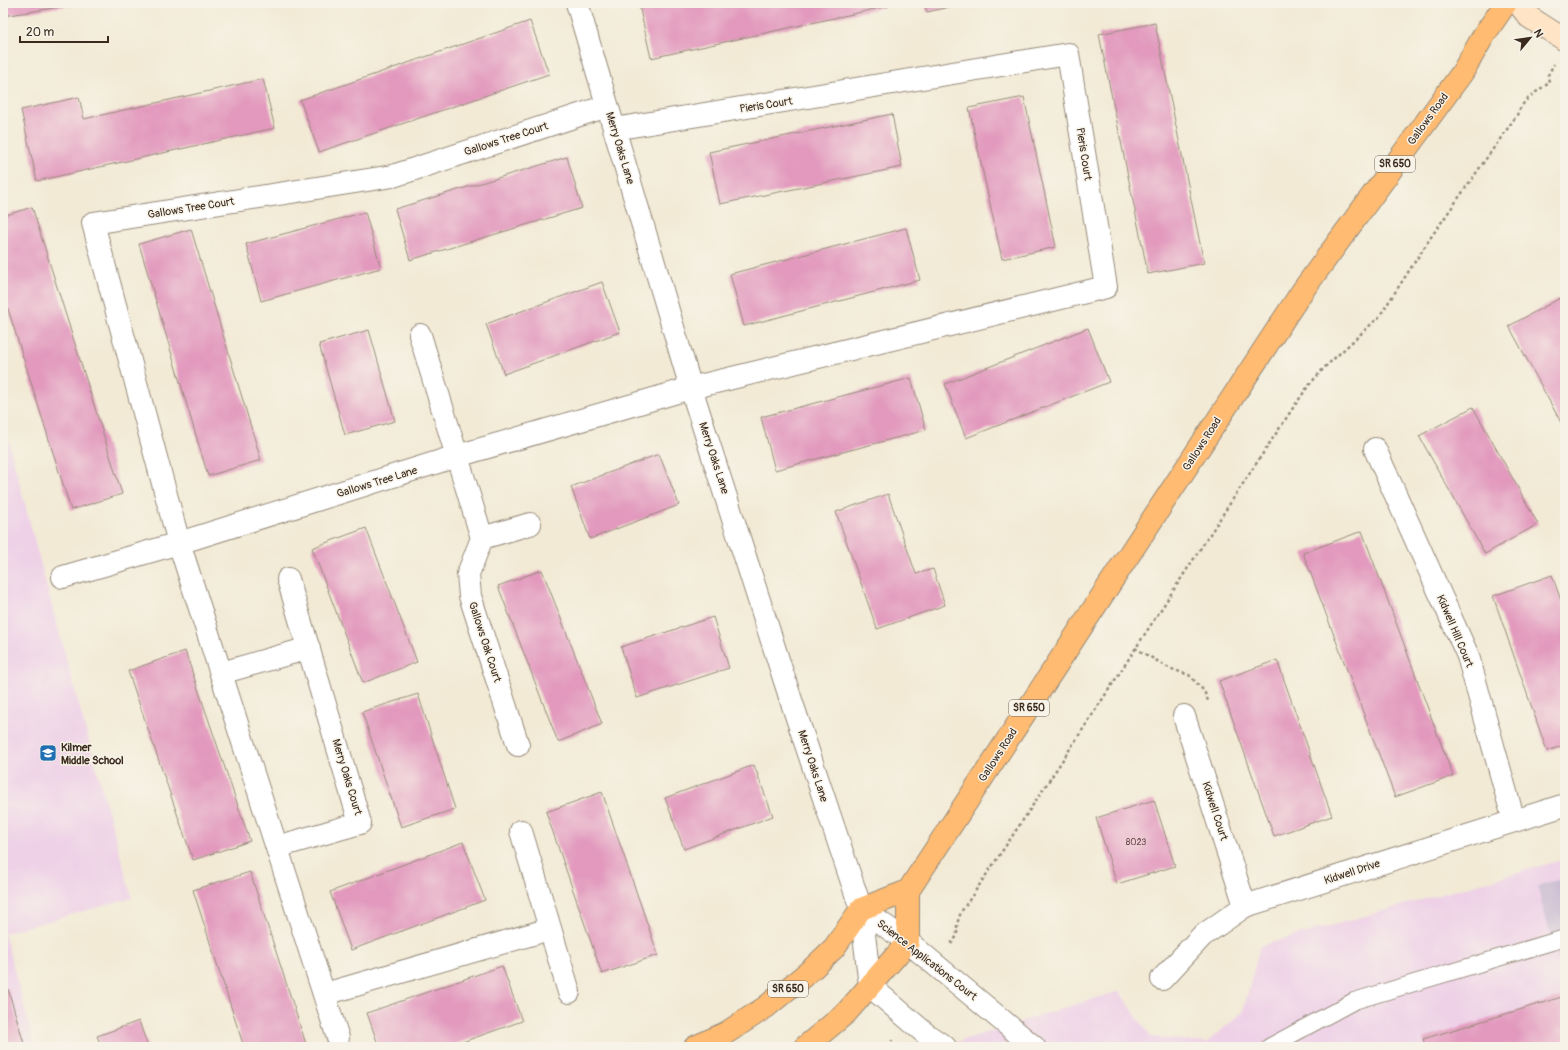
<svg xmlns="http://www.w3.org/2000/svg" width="1568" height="1050" font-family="Pangolin,sans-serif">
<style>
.built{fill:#eed0e7}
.industrial{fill:#ccbed3}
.building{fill:#e299bd}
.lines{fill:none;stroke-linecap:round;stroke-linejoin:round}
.lane-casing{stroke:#968a7a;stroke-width:18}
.street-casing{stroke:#968a7a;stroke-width:24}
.secondary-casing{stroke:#968a7a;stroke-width:24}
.primary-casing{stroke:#968a7a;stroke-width:24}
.path{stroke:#968a7a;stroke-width:2.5;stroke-dasharray:3 3;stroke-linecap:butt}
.lane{stroke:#fff;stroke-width:16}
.street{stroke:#fff;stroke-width:22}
.secondary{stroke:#ffe4c6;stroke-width:22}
.primary{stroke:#ffbb71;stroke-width:22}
.labels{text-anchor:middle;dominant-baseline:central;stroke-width:3;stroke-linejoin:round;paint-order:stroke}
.number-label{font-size:9px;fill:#654646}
.shield{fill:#f7f3e8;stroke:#73665b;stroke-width:1}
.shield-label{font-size:10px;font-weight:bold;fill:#3b2a1e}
.street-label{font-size:11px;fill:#3b2a1e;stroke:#f7f3e8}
.poi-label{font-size:11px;font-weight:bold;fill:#3b2a1e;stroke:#f7f3e8;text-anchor:start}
</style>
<rect width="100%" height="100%" fill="#f7f3e8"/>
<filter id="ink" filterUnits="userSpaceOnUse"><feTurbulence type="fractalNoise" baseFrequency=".025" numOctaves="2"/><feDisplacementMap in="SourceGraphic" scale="8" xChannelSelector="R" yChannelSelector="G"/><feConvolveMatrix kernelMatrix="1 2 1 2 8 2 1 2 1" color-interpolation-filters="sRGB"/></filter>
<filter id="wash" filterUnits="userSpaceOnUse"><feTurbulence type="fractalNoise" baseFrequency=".012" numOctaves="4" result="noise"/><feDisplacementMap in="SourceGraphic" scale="16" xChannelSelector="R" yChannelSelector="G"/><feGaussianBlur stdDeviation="0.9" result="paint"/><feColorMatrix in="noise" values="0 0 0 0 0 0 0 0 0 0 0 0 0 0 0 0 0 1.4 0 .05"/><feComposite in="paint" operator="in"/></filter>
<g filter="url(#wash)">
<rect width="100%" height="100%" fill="#f2ead5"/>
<g class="built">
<polygon points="3,421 53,611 132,898 4,933 35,1047 3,1047"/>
<polygon points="1565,859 1565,1047 946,1047 947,1045 1119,991 1151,1037 1206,1043 1243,1012 1260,946"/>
</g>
<polygon class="industrial" points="1565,878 1565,986 1537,886"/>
<g id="blocks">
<g class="building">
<polygon points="3,3 79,3 79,4 3,16"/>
<polygon points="647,3 889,3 889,6 651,58 639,5"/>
<polygon points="924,3 962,3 962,4 927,12"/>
<polygon points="530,21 549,74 319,152 300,100"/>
<polygon points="1155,23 1204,263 1148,274 1099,34"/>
<polygon points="263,79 275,128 37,181 21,110 79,97 84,119"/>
<polygon points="1024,97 1056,247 1002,259 969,108"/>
<polygon points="892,114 902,167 720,204 709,152"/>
<polygon points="567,157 582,208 410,260 395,209"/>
<polygon points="32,207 122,494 71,510 3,293 3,216"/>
<polygon points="365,212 381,268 261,301 246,244"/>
<polygon points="906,228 920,280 744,326 730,274"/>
<polygon points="191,229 261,460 208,476 139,244"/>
<polygon points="602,282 620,332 504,374 486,324"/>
<polygon points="1564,296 1565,297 1565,430 1509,326"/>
<polygon points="1088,328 1109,382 966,438 945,384"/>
<polygon points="369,330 395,421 345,435 319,344"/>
<polygon points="911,378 926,430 775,470 761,417"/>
<polygon points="1473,407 1538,524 1485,554 1419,436"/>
<polygon points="659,454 679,505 590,539 571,487"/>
<polygon points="888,494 916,574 933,569 945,605 877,629 836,512"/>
<polygon points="366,528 417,662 363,683 312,548"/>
<polygon points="1362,531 1453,776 1395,797 1303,553"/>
<polygon points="542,570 602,724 558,742 498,586"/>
<polygon points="1552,575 1565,612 1565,745 1547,751 1493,596"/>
<polygon points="713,617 729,668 637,698 621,647"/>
<polygon points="185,651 250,841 193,860 128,671"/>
<polygon points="1277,660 1332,816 1274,836 1219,681"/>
<polygon points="418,694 455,809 401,827 362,712"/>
<polygon points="754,765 773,816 684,849 665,798"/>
<polygon points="602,792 658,955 602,974 546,812"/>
<polygon points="1154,800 1175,866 1117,884 1096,818"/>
<polygon points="463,842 485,900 351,950 330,892"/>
<polygon points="250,872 307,1047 244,1047 193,890"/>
<polygon points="502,966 522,1021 448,1047 379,1047 367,1013"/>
<polygon points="8,989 25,1047 3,1047 3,991"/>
<polygon points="1565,996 1565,1047 1426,1047 1423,1039"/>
<polygon points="139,1021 148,1047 102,1047 97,1036"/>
</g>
</g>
</g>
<g filter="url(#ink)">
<use href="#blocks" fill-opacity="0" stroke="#968a7a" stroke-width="1"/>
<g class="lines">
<g class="lane-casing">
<polyline id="lane" points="1269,1047 1354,1001 1565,938"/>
</g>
<g class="street-casing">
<g id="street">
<polyline points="577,3 691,388 790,697 861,909 870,986 927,1035 945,1047"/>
<polyline points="420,335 482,538 468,574 470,596 518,745"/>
<polyline points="1375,449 1468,656 1514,821"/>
<polyline points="482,538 530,524"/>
<polyline points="63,577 179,543 457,456 691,388 1106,287 1068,54 614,129"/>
<polyline points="221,673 309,648"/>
<polyline points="1184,716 1245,906"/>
<polyline points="521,831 569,992"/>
<polyline points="277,847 360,823 288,579"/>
<polyline points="861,909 908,942 1034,1047"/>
<polyline points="1162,979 1202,936 1245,906 1565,805"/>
<polyline points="325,994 550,929"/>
<polyline points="338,1038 179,543 93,223 393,176 607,106"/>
</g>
</g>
<g class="secondary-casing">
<polyline id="secondary" points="1518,3 1529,17 1565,40"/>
</g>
<g class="primary-casing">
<g id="primary">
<polyline points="695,1047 726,1033 766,1007 812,969 834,948 861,909 908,891"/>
<polyline points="805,1047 846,1013 908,942 908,891 1303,290 1462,73 1484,35 1506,3"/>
</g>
</g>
<g class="path">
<polyline points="1135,648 1169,668 1189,675 1204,691 1209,703"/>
<path d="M 951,944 L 957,936 L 957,924 L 961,912 C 1075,745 1183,573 1295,405 L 1309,385 L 1325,367 L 1379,317 L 1431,237 L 1517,115 C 1523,99 1536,92 1549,83 L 1548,75 L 1554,64"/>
<polyline points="891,1047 892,1040"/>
</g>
<use href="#lane" class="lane"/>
<use href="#street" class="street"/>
<use href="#secondary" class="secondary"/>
<use href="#primary" class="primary"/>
</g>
</g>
<defs>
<g id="school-square" transform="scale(0.9)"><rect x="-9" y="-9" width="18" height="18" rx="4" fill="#1f6fb2" stroke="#f7f3e8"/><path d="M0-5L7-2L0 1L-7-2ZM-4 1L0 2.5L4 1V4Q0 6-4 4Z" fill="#fff"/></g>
</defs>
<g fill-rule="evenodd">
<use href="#school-square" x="48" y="753"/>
</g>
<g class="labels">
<g class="number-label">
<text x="1136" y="842">8023</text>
</g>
<g class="shield">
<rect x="1375" y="156" width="40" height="16" rx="3"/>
<rect x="1009" y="700" width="40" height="16" rx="3"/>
<rect x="768" y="981" width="40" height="16" rx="3"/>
</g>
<g class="shield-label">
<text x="1395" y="164">SR 650</text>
<text x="1029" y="708">SR 650</text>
<text x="788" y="989">SR 650</text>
</g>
<g class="street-label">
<text transform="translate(766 105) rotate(-9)">Pieris Court</text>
<text transform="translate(1428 119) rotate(-54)">Gallows Road</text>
<text transform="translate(506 139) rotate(-18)">Gallows Tree Court</text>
<text transform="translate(620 148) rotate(73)">Merry Oaks Lane</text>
<text transform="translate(1084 154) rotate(81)">Pieris Court</text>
<text transform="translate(191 208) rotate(-9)">Gallows Tree Court</text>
<text transform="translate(1202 444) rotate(-57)">Gallows Road</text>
<text transform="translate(714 458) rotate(72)">Merry Oaks Lane</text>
<text transform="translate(377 482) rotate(-17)">Gallows Tree Lane</text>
<text transform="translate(1455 631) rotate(67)">Kidwell Hill Court</text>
<text transform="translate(485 642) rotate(72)">Gallows Oak Court</text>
<text transform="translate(998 755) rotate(-57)">Gallows Road</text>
<text transform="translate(813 766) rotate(72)">Merry Oaks Lane</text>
<text transform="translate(347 777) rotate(73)">Merry Oaks Court</text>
<text transform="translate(1215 811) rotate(72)">Kidwell Court</text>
<text transform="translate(1352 872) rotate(-18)">Kidwell Drive</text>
<text transform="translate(927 960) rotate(38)">Science Applications Court</text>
</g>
<g class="poi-label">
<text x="61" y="747">Kilmer<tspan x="61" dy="13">Middle School</tspan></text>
</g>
</g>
<rect width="1568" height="1050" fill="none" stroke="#f7f3e8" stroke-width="16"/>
<g transform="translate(1530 38) rotate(61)" stroke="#f7f3e8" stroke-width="3" paint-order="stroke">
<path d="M0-3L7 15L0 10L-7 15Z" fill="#3b2a1e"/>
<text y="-6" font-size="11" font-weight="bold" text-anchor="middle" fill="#3b2a1e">N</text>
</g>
<path d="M20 36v6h88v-6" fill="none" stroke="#3b2a1e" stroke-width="2"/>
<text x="26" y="36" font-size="12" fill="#3b2a1e" stroke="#f7f3e8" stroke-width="3" paint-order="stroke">20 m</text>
</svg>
